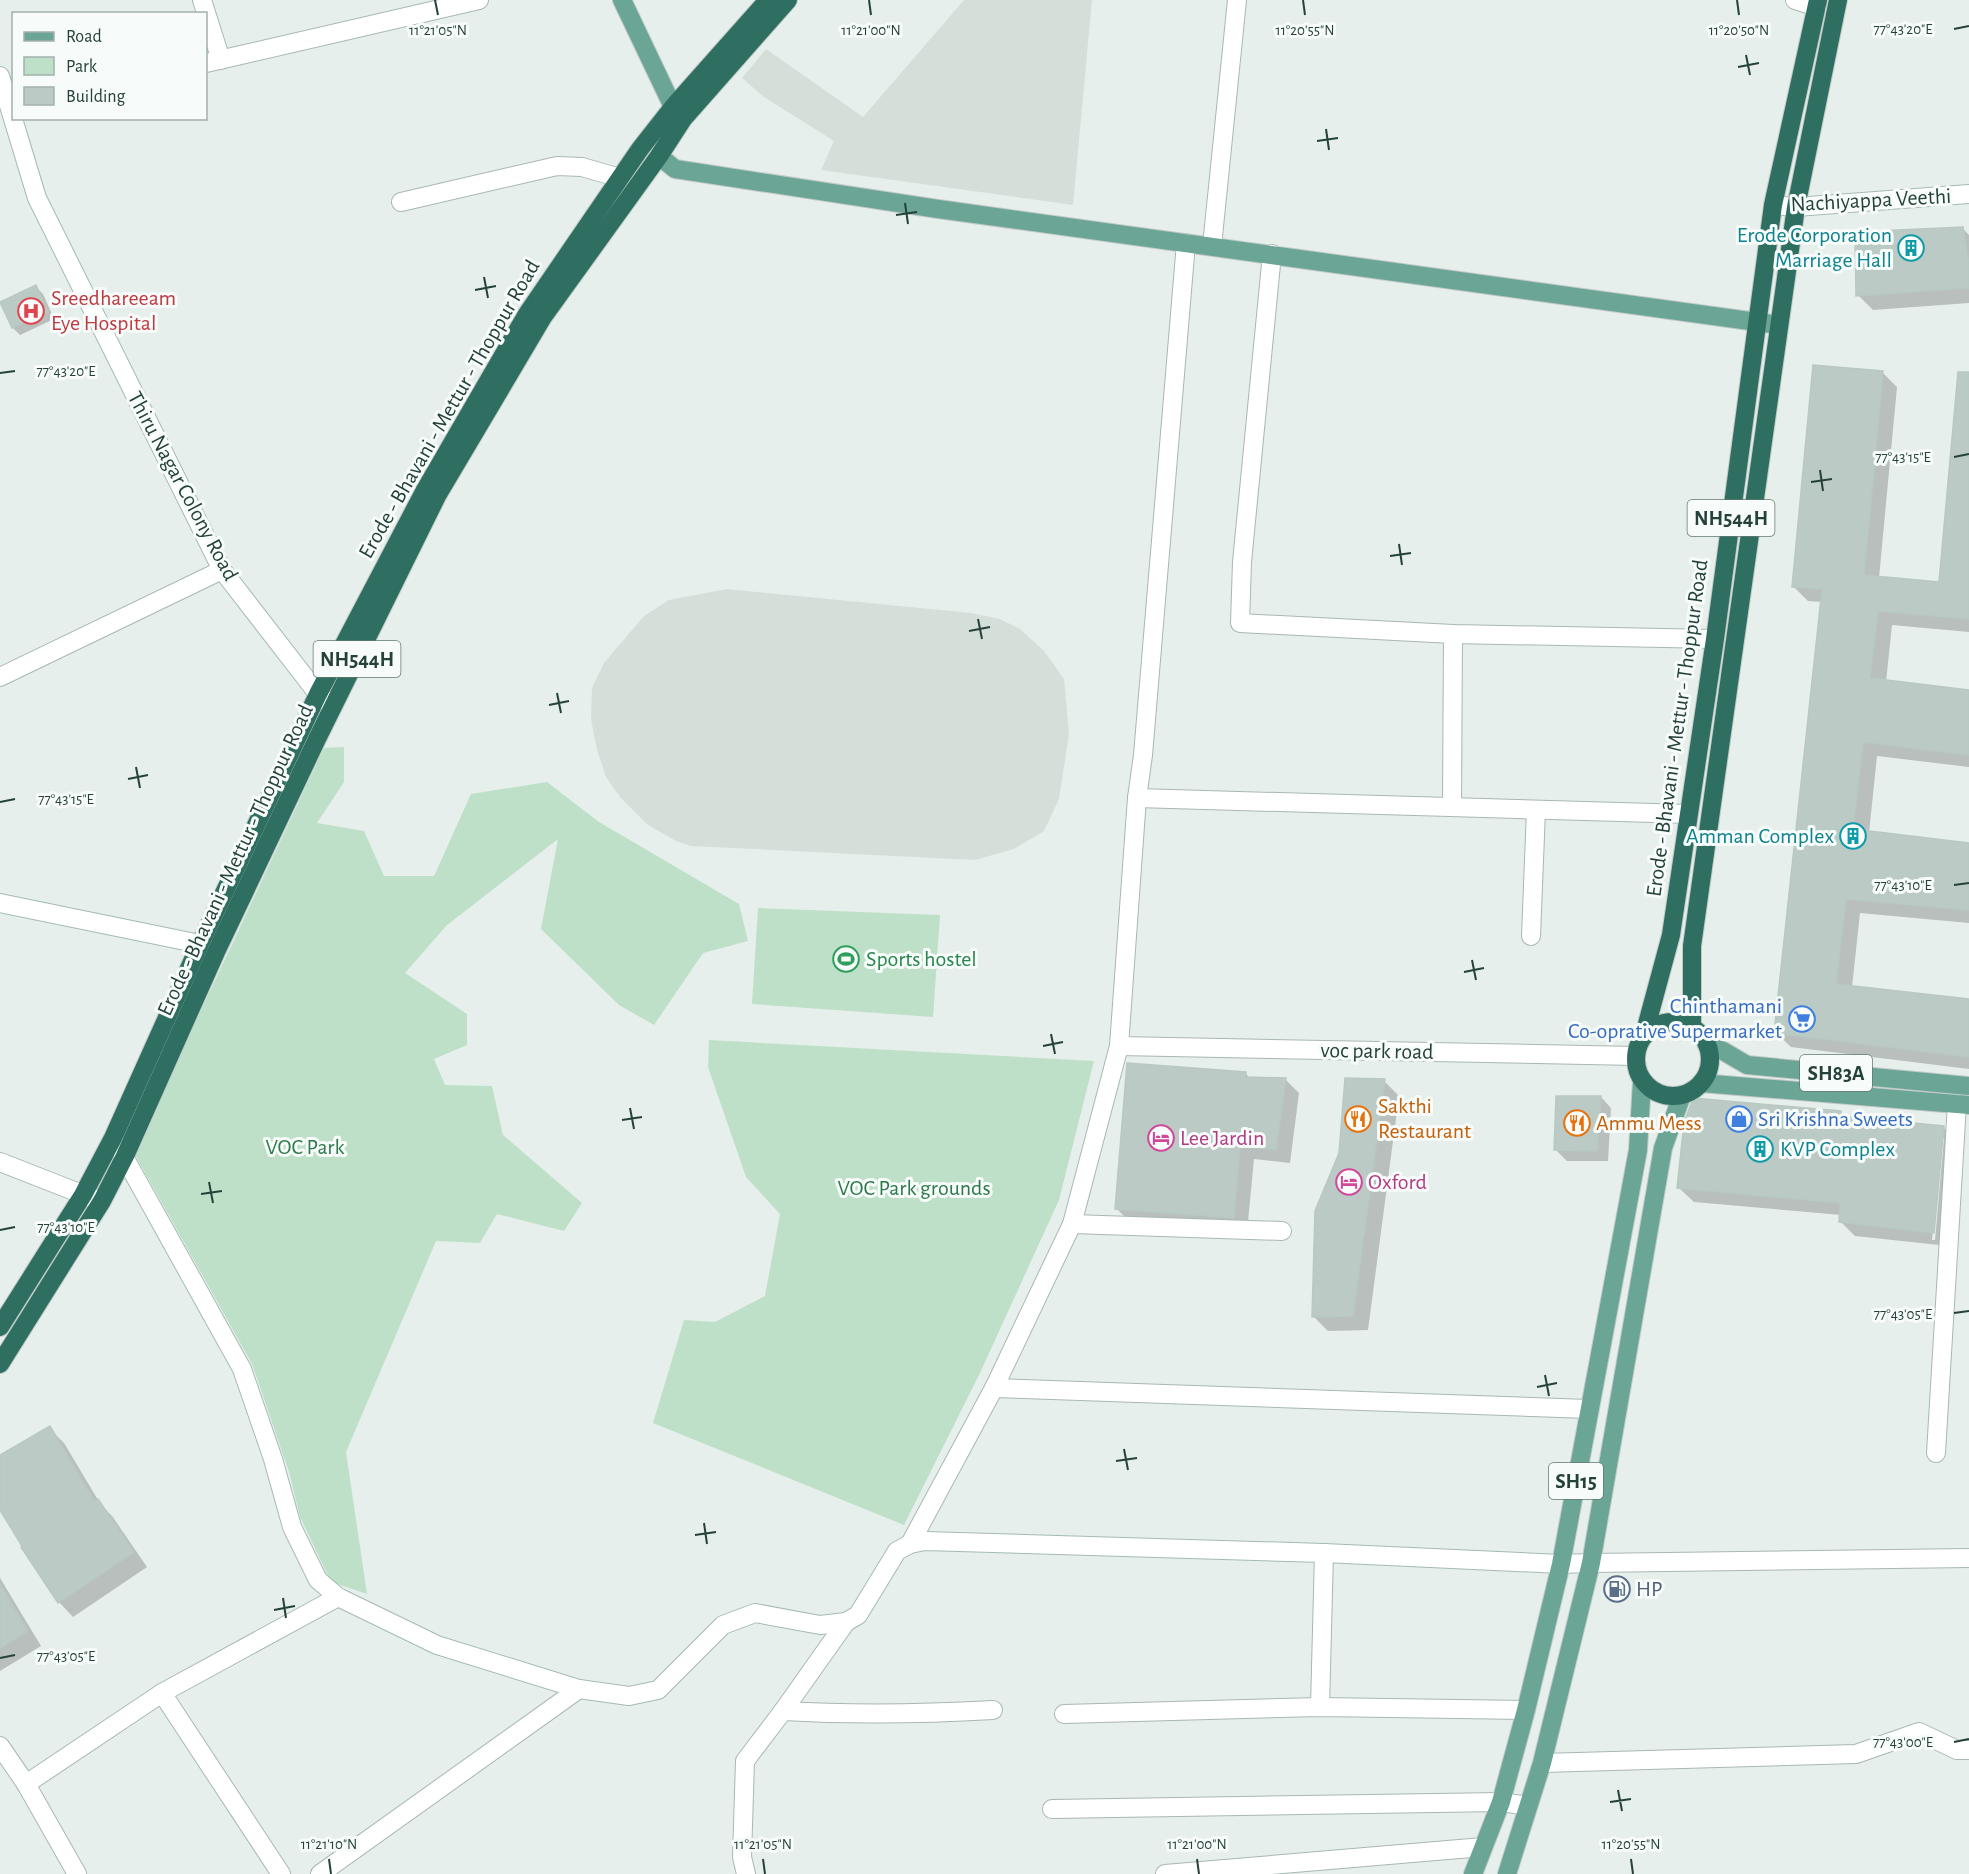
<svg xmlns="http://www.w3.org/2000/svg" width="1969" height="1874" font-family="'Alegreya Sans',sans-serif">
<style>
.built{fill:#d4dfda}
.green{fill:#bfe0c8}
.shadow{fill:#0003;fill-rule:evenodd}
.building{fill:#bbcac4;stroke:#b8c9c2;stroke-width:1.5}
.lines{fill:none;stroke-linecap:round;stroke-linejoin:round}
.street-casing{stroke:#a8b8b2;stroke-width:20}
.secondary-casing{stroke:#a4bbb3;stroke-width:20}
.primary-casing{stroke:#c2cac8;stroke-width:20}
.highway-casing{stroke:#c2cac8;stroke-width:20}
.street{stroke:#fff;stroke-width:18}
.secondary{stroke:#fff;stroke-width:18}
.primary{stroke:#6aa596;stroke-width:18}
.highway{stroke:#2f6f62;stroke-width:18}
.ticks{fill:none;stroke:#24423a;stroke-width:2}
.labels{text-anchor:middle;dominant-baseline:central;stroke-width:6;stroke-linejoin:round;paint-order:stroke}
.shield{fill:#f7fbf9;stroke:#637a73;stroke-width:1.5}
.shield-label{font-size:21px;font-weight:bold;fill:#24423a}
.street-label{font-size:22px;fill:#24423a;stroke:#f7fbf9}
.culture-label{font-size:22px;fill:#0d838f;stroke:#f7fbf9;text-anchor:end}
.health-label{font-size:22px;fill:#be3a42;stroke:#f7fbf9;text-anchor:start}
.leisure-label{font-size:22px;fill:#27864d;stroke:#f7fbf9;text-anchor:start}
.shop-label{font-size:22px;fill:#366cbe;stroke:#f7fbf9;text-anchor:end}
.food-label{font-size:22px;fill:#c56008;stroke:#f7fbf9;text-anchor:start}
.hotel-label{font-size:22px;fill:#b23c85;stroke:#f7fbf9;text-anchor:start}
.park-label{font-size:22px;fill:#2d7a4b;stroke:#f7fbf9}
.service-label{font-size:22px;fill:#4e5e75;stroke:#f7fbf9;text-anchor:start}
.ticks-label{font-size:15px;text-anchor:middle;fill:#24423a;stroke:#f7fbf9;stroke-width:6;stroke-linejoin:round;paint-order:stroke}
</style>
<rect width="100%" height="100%" fill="#e6efeb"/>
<g class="built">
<polygon points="964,0 1092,0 1073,205 821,170 834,141 764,97 742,78 766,49 863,117"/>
<polygon points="727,589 971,613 1000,619 1020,629 1044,651 1064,679 1069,734 1059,799 1044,831 1014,849 975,860 691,846 676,841 648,825 620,797 606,777 597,750 591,719 592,688 604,663 644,616 669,600"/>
</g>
<g class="green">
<polygon points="344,747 344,782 317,823 364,831 384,876 434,876 471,794 547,782 599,822 739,904 748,941 703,953 654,1025 619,1005 541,929 558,839 447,925 405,973 467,1014 467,1045 434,1059 445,1085 492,1086 503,1135 582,1203 564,1231 497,1214 480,1243 436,1241 346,1452 367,1594 331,1582 300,1517 289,1472 252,1364 134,1153 324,748"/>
<polygon points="758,908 940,915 933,1017 752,1004"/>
<polygon points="709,1040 1094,1061 1059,1200 980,1373 904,1525 653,1423 684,1320 715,1322 765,1296 780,1214 746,1177 708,1067"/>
</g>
<g class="shadow">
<polygon points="1963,229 1969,235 1969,303 1873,310 1858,295"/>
<polygon points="36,287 43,294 54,319 20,335 13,328 2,302"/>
<polygon points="1882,372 1897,387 1879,578 1940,584 1969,381 1969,632 1892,625 1886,682 1969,692 1969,767 1877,756 1869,833 1969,844 1969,923 1860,913 1852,987 1969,1000 1969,1069 1791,1047 1776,1033 1822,602 1808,601 1793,586"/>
<polygon points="1246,1074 1250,1078 1285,1079 1299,1093 1290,1163 1254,1159 1247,1232 1130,1222 1116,1208"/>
<polygon points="1384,1081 1399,1096 1368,1330 1328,1331 1313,1316"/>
<polygon points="1601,1097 1611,1108 1608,1161 1567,1161 1556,1150"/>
<path d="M 1840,1112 L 1846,1118 L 1943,1127 L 1958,1142 L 1949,1246 L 1855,1236 L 1841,1222 L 1841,1215 L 1694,1202 L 1679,1188 ZM 1941,1138 L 1944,1138 L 1935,1240 L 1932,1240 Z"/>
<polygon points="49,1428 64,1443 101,1505 112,1516 147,1567 73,1617 59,1602 0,1508 0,1457"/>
<polygon points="0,1578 41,1646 0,1671"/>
</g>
<g class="building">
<polygon points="1963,227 1969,264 1969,288 1856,296 1855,232"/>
<polygon points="36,285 48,312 12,328 0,302"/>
<polygon points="1813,365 1883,371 1864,575 1939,582 1958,372 1969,372 1969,619 1878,611 1870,678 1969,690 1969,755 1863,742 1853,829 1969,843 1969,910 1846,899 1836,984 1969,999 1969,1057 1774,1033 1822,589 1792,587"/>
<polygon points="1127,1063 1246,1072 1246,1077 1286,1078 1276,1150 1240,1146 1234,1218 1115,1209"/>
<polygon points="1345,1078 1385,1079 1353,1316 1312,1317 1315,1211 1339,1153"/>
<polygon points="1556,1096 1601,1096 1597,1151 1554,1150"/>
<polygon points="1693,1098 1841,1111 1841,1116 1944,1126 1934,1233 1839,1222 1840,1203 1677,1188 1684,1123"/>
<polygon points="50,1426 94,1501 98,1499 134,1552 58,1603 21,1547 22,1546 0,1510 0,1455"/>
<polygon points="0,1585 28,1631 0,1648"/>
</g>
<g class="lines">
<g class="street-casing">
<g id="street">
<polyline points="202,0 221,60"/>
<polyline points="1795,0 1817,7"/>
<polyline points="206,63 479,0"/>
<polyline points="401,202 557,166 582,167 620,178"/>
<polyline points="1212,246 1237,0"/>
<polyline points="1272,254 1242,562 1240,623 1453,634 1715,639"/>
<polyline points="0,677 222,570"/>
<polyline points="1137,798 1689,814"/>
<polyline points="1452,807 1453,634"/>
<polyline points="1531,936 1536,810"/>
<polyline points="1119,1046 1636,1056"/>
<polyline points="0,1162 97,1200"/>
<polyline points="1072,1224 1282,1231"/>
<polyline points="994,1388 1072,1224 1119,1046 1137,798 1143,755 1186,243"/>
<polyline points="1936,1453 1957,1104"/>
<polyline points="910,1544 994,1388 1589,1409"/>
<polyline points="1591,1563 1969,1558"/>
<polyline points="162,1693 281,1874"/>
<polyline points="1320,1707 1324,1553"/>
<path d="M 783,1711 C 854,1715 923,1714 993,1710"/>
<polyline points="1064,1714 1320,1707 1526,1710"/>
<polyline points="0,1746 26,1784 77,1874"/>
<polyline points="1542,1763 1856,1754 1919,1732 1957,1750 1969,1750"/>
<polyline points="26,1784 162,1693 338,1597"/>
<polyline points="1052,1809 1501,1802 1528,1806"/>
<polyline points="320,1874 579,1689"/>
<polyline points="746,1874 742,1857 745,1761 783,1711 846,1622"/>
<polyline points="1165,1874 1483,1847"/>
</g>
</g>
<g class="secondary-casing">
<g id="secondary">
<polyline points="0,76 37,198 222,570 318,694 328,703"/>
<polyline points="1773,205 1796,207 1969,194"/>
<polyline points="0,903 200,944 214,952"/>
<polyline points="117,1144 242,1369 273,1459 292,1527 318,1580 338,1597 437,1645 579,1689 629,1696 658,1690 723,1625 755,1613 820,1625 846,1622 858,1615 897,1551 910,1544 925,1541 1324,1553 1561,1564 1591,1563"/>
</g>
</g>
<g class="primary-casing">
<g id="primary">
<polyline points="622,0 673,107 682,118"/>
<polyline points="659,156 675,169 938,209 1779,325"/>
<polyline points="1707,1045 1723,1051 1747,1065 1969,1086"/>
<polyline points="1701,1083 1969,1105"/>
<polyline points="1473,1874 1501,1802 1526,1710 1561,1564 1638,1150 1642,1081"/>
<polyline points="1507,1874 1542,1763 1591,1563 1663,1148 1682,1095"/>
</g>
</g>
<g class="highway-casing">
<g id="highway">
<circle cx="1673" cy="1059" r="37"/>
<polyline points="1692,1027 1692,946 1796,207 1838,0"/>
<polyline points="1644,1035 1671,935 1715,639 1773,205 1818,0"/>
<polyline points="0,1327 83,1195 113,1138 200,944 318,694 425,490 527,314 640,149 673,107 768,0"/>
<polyline points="0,1364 102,1201 125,1156 216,952 317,739 437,496 543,317 659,156 683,119 788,0"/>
</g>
</g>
<use href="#street" class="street"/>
<use href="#secondary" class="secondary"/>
<use href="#primary" class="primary"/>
<use href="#highway" class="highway"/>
</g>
<path class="ticks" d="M 435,0 L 438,15M 869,0 L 871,15M 1303,0 L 1305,15M 1737,0 L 1739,15M 1954,29 L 1969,26M 1746,55 L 1750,75M 1738,67 L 1759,63M 1326,129 L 1329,150M 1317,141 L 1338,138M 905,203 L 908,224M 896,215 L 917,212M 484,277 L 488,298M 475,290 L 496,286M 0,373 L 15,371M 1954,457 L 1969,454M 1820,470 L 1823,491M 1811,482 L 1832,479M 1399,544 L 1402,565M 1390,556 L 1411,553M 978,619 L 982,639M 969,631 L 990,627M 557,693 L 561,713M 549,705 L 569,701M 136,767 L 140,788M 128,779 L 148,775M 0,802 L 15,799M 1954,885 L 1969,883M 1472,960 L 1476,980M 1464,972 L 1484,968M 1051,1034 L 1055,1054M 1043,1046 L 1063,1042M 630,1108 L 634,1129M 622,1120 L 642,1117M 209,1182 L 213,1203M 201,1194 L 222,1191M 0,1230 L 15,1227M 1954,1313 L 1969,1311M 1545,1375 L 1549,1396M 1537,1387 L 1557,1383M 1124,1449 L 1128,1470M 1116,1461 L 1137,1458M 704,1523 L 707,1544M 695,1535 L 716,1532M 283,1598 L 286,1618M 274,1610 L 295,1606M 0,1658 L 15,1655M 1954,1742 L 1969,1739M 1618,1790 L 1622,1811M 1610,1802 L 1631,1799M 329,1859 L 331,1874M 763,1859 L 765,1874M 1197,1859 L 1199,1874M 1631,1859 L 1633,1874"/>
<defs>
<g id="building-ring" transform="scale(1.35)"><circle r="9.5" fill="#f7fbf9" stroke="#0f9aa8" stroke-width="1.5"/><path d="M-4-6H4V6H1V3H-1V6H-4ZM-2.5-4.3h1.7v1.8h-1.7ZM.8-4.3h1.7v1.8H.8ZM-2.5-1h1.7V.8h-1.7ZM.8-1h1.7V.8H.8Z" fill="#0f9aa8"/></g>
<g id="hospital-ring" transform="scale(1.35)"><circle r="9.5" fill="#f7fbf9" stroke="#e0444e" stroke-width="1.5"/><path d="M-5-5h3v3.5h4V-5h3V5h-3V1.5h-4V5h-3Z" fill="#e0444e"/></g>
<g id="stadium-ring" transform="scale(1.35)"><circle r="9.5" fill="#f7fbf9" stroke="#2e9e5b" stroke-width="1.5"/><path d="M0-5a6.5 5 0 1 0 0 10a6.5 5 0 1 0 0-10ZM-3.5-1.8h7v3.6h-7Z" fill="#2e9e5b"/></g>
<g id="supermarket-ring" transform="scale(1.35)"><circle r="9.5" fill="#f7fbf9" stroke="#3f7fe0" stroke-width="1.5"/><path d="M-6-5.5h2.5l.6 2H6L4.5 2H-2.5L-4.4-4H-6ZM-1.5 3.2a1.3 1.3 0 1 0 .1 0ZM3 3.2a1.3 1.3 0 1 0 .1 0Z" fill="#3f7fe0"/></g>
<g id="restaurant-ring" transform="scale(1.35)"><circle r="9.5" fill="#f7fbf9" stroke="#e8710a" stroke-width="1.5"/><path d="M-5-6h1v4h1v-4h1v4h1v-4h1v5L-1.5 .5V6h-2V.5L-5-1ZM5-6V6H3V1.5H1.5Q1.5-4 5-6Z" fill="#e8710a"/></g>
<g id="shop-ring" transform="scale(1.35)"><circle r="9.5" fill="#f7fbf9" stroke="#3f7fe0" stroke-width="1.5"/><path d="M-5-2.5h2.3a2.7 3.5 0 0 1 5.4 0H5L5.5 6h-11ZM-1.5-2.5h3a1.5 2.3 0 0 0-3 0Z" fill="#3f7fe0"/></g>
<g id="hotel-ring" transform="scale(1.35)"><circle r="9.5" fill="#f7fbf9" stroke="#d1479c" stroke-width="1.5"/><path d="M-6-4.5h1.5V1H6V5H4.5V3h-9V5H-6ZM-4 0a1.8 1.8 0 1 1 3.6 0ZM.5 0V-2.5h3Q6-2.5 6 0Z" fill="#d1479c"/></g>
<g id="fuel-ring" transform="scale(1.35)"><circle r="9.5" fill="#f7fbf9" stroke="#5c6f8a" stroke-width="1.5"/><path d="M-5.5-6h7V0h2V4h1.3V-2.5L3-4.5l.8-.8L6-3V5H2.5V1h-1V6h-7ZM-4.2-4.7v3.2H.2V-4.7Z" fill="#5c6f8a"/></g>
</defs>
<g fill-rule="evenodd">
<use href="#building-ring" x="1911" y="248"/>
<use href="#hospital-ring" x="31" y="311"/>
<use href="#building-ring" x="1853" y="836"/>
<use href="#stadium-ring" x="846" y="959"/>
<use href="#supermarket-ring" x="1802" y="1019"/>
<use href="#restaurant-ring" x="1358" y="1119"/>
<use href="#shop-ring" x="1739" y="1119"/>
<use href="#restaurant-ring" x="1577" y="1123"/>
<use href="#hotel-ring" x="1161" y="1138"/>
<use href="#building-ring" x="1760" y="1149"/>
<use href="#hotel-ring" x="1349" y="1182"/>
<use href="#fuel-ring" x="1617" y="1589"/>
</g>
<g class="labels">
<g class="shield">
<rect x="1687.5" y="500" width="87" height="36" rx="4.5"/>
<rect x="313.5" y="641" width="87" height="36" rx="4.5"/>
<rect x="1800" y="1055" width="72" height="36" rx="4.5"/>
<rect x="1549" y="1463" width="54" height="36" rx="4.5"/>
</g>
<g class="shield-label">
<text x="1731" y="518">NH544H</text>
<text x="357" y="659">NH544H</text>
<text x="1836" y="1073">SH83A</text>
<text x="1576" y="1481">SH15</text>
</g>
<g class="street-label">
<text transform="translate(1871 200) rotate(-3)">Nachiyappa Veethi</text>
<text transform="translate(449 409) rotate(-60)">Erode - Bhavani - Mettur - Thoppur Road</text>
<text transform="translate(183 486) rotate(62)">Thiru Nagar Colony Road</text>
<text transform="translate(1677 728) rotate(-82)">Erode - Bhavani - Mettur - Thoppur Road</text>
<text transform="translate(235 860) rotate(-65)">Erode - Bhavani - Mettur - Thoppur Road</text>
<text transform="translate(1377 1051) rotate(1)">voc park road</text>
</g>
<g class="culture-label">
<text x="1892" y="235">Erode Corporation<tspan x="1892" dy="25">Marriage Hall</tspan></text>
<text x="1834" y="836">Amman Complex</text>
<text x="1780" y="1149" text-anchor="start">KVP Complex</text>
</g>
<g class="health-label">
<text x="51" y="298">Sreedhareeam<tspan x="51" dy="25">Eye Hospital</tspan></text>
</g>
<g class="leisure-label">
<text x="866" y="959">Sports hostel</text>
</g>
<g class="shop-label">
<text x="1782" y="1006">Chinthamani<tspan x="1782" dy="25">Co-oprative Supermarket</tspan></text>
<text x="1758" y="1119" text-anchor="start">Sri Krishna Sweets</text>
</g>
<g class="food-label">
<text x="1378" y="1106">Sakthi<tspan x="1378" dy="25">Restaurant</tspan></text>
<text x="1596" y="1123">Ammu Mess</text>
</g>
<g class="hotel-label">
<text x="1180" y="1138">Lee Jardin</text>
<text x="1368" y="1182">Oxford</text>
</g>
<g class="park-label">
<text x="305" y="1147">VOC Park</text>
<text x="914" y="1188">VOC Park grounds</text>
</g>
<g class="service-label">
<text x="1636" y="1589">HP</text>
</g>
</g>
<g class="ticks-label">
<text x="1903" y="34">77°43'20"E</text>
<text x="438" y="35">11°21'05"N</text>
<text x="871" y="35">11°21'00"N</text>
<text x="1305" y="35">11°20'55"N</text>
<text x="1739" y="35">11°20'50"N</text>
<text x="66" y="376">77°43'20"E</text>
<text x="1903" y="462">77°43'15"E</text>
<text x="66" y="804">77°43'15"E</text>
<text x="1903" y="890">77°43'10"E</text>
<text x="66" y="1232">77°43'10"E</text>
<text x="1903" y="1319">77°43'05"E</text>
<text x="66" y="1661">77°43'05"E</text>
<text x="1903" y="1747">77°43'00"E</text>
<text x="329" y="1849">11°21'10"N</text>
<text x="763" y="1849">11°21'05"N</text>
<text x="1197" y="1849">11°21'00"N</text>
<text x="1631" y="1849">11°20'55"N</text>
</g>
<rect x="12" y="12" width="195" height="108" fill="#f7fbf9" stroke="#a3b1ad" stroke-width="1.5"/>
<rect x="24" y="32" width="30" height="9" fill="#6aa596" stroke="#a3b1ad" stroke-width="1.5"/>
<text x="66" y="42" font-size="18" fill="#24423a">Road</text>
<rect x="24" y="57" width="30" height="18" fill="#bfe0c8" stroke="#a3b1ad" stroke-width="1.5"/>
<text x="66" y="72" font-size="18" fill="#24423a">Park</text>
<rect x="24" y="87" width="30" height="18" fill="#bbcac4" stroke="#a3b1ad" stroke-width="1.5"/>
<text x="66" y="102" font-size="18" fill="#24423a">Building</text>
</svg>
